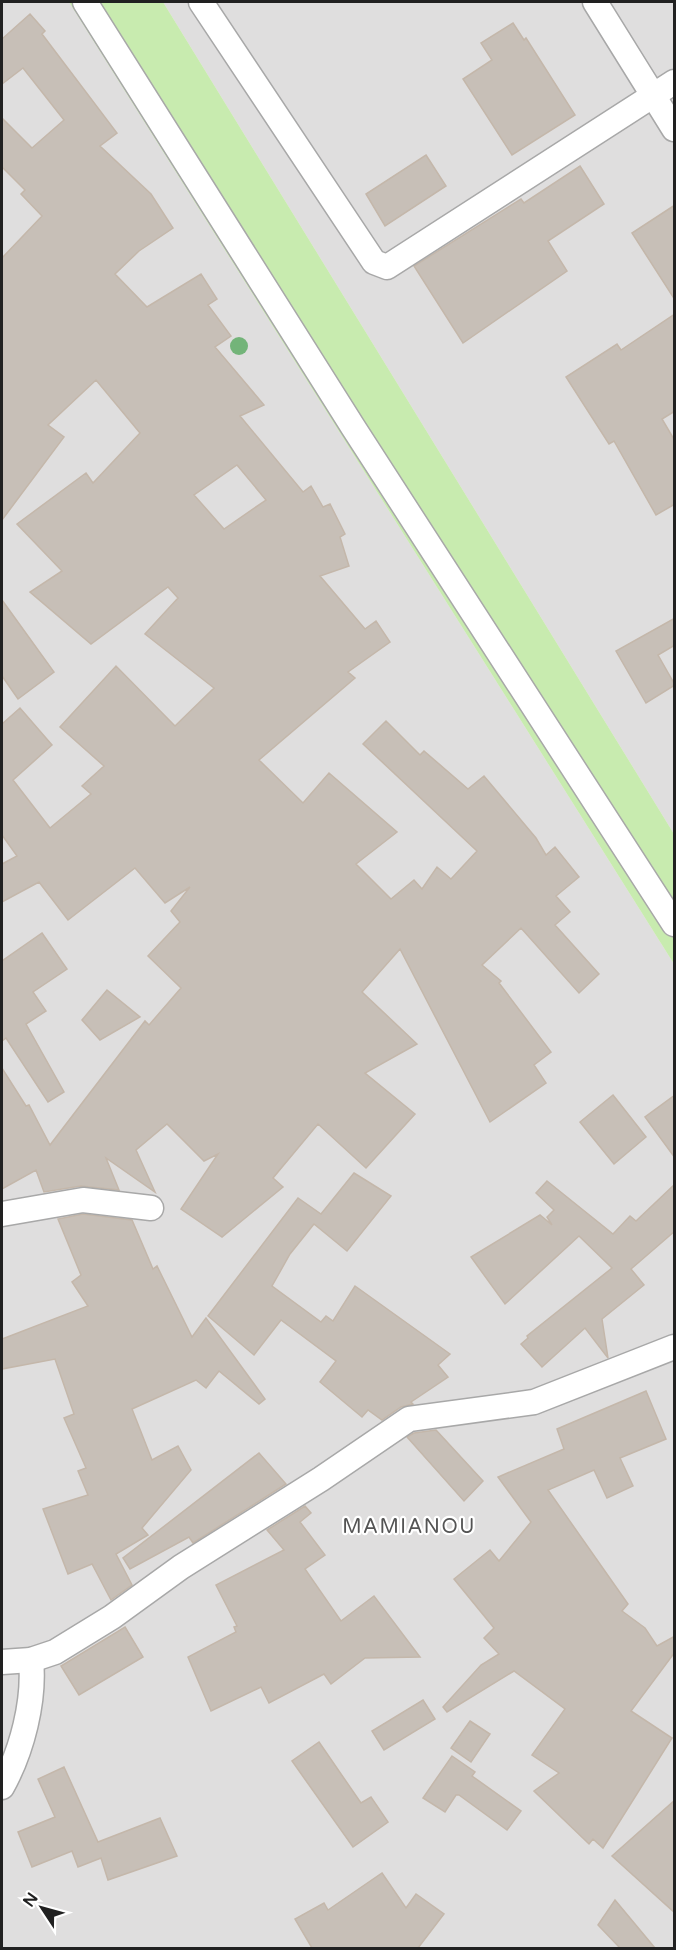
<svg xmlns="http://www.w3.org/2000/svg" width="676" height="1950" font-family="'Varela Round',sans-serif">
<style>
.residential{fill:#dfdede}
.grass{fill:#c8ebaf}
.building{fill:#c7bfb7;stroke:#c4b7aa;stroke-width:1.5;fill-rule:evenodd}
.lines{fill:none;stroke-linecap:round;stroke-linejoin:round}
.minor-casing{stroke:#a8a8a8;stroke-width:27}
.minor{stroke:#fff;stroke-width:24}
.tree{fill:#73b479}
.labels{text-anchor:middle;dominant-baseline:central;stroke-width:4.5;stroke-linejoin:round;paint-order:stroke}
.quarter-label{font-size:20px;letter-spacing:1.5px;fill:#545454;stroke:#fff}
</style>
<rect width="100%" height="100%" fill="#f2efe8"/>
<g class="residential">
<polygon points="2,2 69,2 674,964 674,1948 2,1948"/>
<polygon points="163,2 674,2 674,834"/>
</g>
<polygon class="grass" points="69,2 163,2 674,834 674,964"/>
<g class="building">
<path d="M 30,14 L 45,31 L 42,34 L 117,133 L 100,146 L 151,194 L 173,228 L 139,251 L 115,274 L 147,307 L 201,274 L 217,299 L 208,305 L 231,336 L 215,347 L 264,405 L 240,416 L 303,492 L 311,486 L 323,507 L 330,504 L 345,534 L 340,537 L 349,566 L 320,576 L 365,629 L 376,621 L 390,642 L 348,672 L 355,678 L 259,760 L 303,803 L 329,773 L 397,832 L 356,864 L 391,899 L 414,880 L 422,889 L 437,867 L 451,879 L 477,851 L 363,744 L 386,721 L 420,755 L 424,751 L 468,789 L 484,776 L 536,838 L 546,855 L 555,847 L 579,877 L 556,896 L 570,912 L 555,925 L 599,974 L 579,993 L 521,928 L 482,965 L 501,981 L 499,983 L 551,1052 L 534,1065 L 546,1083 L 490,1122 L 400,949 L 362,992 L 417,1044 L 365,1073 L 415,1114 L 366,1168 L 318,1124 L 273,1178 L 283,1187 L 222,1237 L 181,1209 L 218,1154 L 204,1161 L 167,1124 L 136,1150 L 155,1192 L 106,1158 L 119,1190 L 81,1186 L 44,1192 L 36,1170 L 2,1189 L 2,1068 L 26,1106 L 29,1105 L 50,1145 L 145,1021 L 149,1025 L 181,988 L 148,956 L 180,922 L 171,911 L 190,887 L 165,903 L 135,868 L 68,920 L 39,882 L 2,902 L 2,864 L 17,856 L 2,835 L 2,724 L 20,708 L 52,745 L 13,780 L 50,828 L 91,794 L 82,786 L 104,766 L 60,727 L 116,666 L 175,726 L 214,688 L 145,634 L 178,598 L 168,587 L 91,644 L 30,592 L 62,571 L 17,524 L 86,473 L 93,483 L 140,433 L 96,380 L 48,425 L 64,437 L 2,520 L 2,258 L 42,216 L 21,194 L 25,190 L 2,167 L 2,118 L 32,148 L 64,120 L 23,68 L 2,84 L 2,39 ZM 237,465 L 266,500 L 224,529 L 194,495 Z"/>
<polygon points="513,23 524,40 526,38 575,115 512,155 463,79 492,60 481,43"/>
<polygon points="426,155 446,186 385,226 366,194"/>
<polygon points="580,166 604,204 548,241 567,271 463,343 414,266 521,199 524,203"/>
<polygon points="675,205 675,300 632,233"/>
<polygon points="675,314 675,411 662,419 675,441 675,504 656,515 614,441 609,444 566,377 617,344 621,350"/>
<polygon points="2,600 54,672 18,699 2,676"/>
<polygon points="675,618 675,645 658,655 675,685 646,703 616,651"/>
<polygon points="42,933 67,969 33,992 46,1011 26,1024 64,1092 48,1102 6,1038 2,1041 2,961"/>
<polygon points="107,990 140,1017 100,1040 82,1020"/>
<polygon points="613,1095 646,1137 614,1164 580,1122"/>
<polygon points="675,1095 675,1158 645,1117"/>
<polygon points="354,1173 391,1196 347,1251 314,1224 290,1254 272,1286 321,1322 326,1316 333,1321 355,1286 450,1354 438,1365 448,1377 411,1402 413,1404 401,1407 382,1420 368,1410 362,1417 320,1382 336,1361 281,1320 254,1355 208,1316 298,1198 321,1214"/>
<polygon points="547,1181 613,1234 630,1216 636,1221 675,1184 675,1231 631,1269 644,1285 602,1319 608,1358 585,1328 542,1367 521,1344 528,1338 527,1336 612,1268 579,1236 505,1304 471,1257 540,1215 552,1225 547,1217 554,1210 536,1193"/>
<polygon points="83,1214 132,1220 153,1269 157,1266 192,1337 206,1318 265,1399 259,1404 219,1371 206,1388 196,1380 132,1409 152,1460 178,1446 191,1470 142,1528 148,1535 116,1554 132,1585 111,1600 92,1564 68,1574 43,1509 88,1495 78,1471 86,1468 64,1418 74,1414 55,1359 2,1369 2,1339 88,1306 72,1282 81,1275 58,1219"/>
<polygon points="646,1391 666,1439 620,1458 633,1486 607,1498 594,1470 548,1490 628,1604 622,1611 645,1628 657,1646 675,1636 675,1652 631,1711 672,1738 603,1848 593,1839 589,1844 534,1791 559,1773 532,1755 565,1709 514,1671 447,1712 443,1707 481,1665 499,1654 484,1638 494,1628 454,1579 490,1550 499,1561 531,1522 498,1477 564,1449 557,1429"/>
<polygon points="436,1430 483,1481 464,1501 407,1437 414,1433"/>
<polygon points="259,1453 286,1484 193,1543 189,1537 130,1569 123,1558"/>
<polygon points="305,1506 311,1513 300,1522 325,1555 305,1569 341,1621 374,1596 420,1657 365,1658 331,1684 324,1674 269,1703 261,1687 211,1711 188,1657 236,1632 234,1627 237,1626 216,1585 284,1550 267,1530"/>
<polygon points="125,1627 143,1657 79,1695 61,1666"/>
<polygon points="423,1700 435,1719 384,1750 372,1731"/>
<polygon points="470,1721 490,1734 471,1762 451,1748"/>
<polygon points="319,1742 361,1803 371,1797 388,1822 353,1847 292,1761"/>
<polygon points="452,1756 475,1772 472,1776 521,1811 507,1830 459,1795 456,1795 445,1812 423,1798"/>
<polygon points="64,1767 98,1842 160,1818 177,1856 108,1880 101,1858 78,1867 72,1851 32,1867 18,1832 55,1817 38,1779"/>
<polygon points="675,1800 675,1913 612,1856"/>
<polygon points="382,1873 406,1908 416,1894 444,1914 418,1948 312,1948 295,1919 324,1903 328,1910"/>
<polygon points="615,1900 655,1948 620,1948 598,1925"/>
</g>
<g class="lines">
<g class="minor-casing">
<g id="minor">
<polyline points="85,2 353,427 674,924"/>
<polyline points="201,2 374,262 387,267 674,82"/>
<polyline points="595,2 674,129"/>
<polyline points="2,1214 83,1200 151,1208"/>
<polyline points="2,1662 31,1660 55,1652 112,1617 181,1567 321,1479 409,1419 534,1402 674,1347"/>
<path d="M 2,1787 C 22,1751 35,1701 31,1660"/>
</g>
</g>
<use href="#minor" class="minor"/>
</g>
<circle class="tree" cx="239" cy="346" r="9"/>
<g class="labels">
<g class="quarter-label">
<text x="409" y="1527">MAMIANOU</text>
</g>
</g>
<rect width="676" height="1950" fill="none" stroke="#212121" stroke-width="6"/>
<g transform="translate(42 1908) rotate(306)" stroke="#ffffff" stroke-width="4.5" paint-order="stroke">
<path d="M0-4.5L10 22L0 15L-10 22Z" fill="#212121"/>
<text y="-9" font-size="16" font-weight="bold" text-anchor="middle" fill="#212121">N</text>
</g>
</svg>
